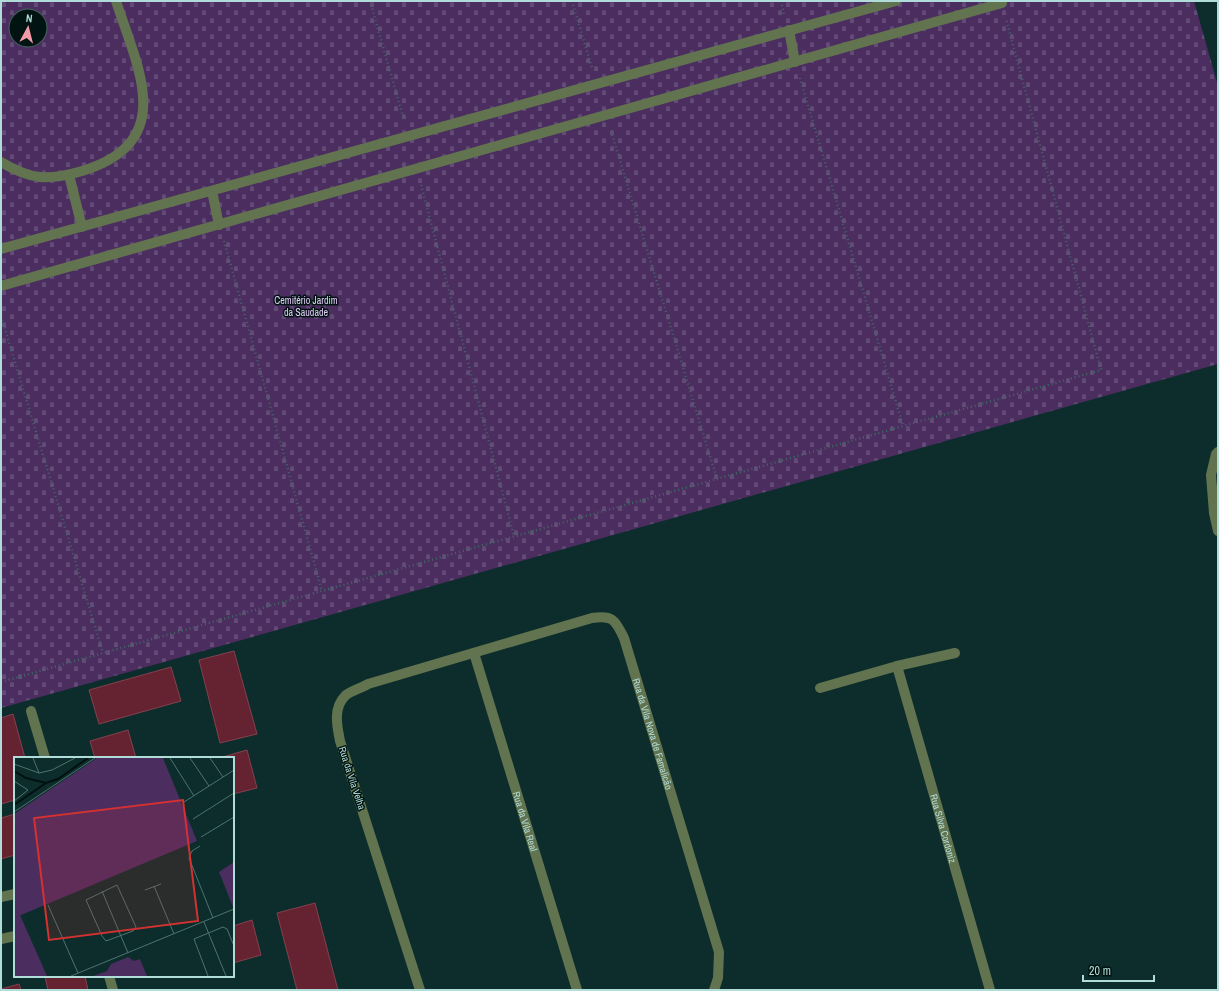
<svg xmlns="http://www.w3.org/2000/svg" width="1219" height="991" font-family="'Archivo Narrow',sans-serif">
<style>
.cemetery{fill:url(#cemetery-stones);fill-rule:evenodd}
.building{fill:#652332;stroke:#84404d}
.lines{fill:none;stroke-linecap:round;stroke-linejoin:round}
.path{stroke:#426764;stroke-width:2.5;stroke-dasharray:1 3;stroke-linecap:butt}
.minor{stroke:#62734f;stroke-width:10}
.labels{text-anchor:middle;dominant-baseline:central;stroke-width:3;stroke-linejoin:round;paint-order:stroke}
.park-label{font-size:10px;fill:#e1caf5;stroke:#011412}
.street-label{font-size:10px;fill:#b0ddd9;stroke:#011412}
.inset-river{fill:none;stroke:#011110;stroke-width:2}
.inset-road{fill:none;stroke:#4e7371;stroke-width:1}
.view{fill:#d43131;fill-opacity:0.15;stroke:#d43131;stroke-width:2}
.inset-edge{fill:none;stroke:#b0ddd9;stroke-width:2}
</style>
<defs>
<pattern id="cemetery-stones" width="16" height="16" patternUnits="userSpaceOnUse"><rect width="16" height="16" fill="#4b2d60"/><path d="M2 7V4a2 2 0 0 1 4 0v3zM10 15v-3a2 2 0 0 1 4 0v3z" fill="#624b76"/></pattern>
</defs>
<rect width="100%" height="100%" fill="#0c2d2b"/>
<path class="cemetery" d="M 1,1 L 1194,1 L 1218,86 L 1218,364 L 1,708 ZM 16,16 L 40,16 L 40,40 L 16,40 Z"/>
<g class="building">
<polygon points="234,651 257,734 220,743 199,660"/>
<polygon points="171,667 181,701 99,724 89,690"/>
<polygon points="13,714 25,758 15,758 15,800 1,804 1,718"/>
<polygon points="128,730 136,758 95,758 90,741"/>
<polygon points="247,750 257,788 233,794 233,758 219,758"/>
<polygon points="15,814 15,855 1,859 1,818"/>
<polygon points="315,903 338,990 297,990 277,913"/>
<polygon points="252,920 261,955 233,963 233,926"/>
<polygon points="50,976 85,976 88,990 48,990 45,977"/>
<polygon points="19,984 21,990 1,990 1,989"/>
</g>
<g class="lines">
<g class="path">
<polyline points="370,1 404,120"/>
<polyline points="572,1 592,68"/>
<polyline points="781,1 784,15"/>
<polyline points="800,78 903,426"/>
<polyline points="611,131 717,479"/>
<polyline points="421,185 514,536"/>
<polyline points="224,241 322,591"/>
<polyline points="1,316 103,653"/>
<polyline points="1,682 1101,370 1006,19"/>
</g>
<g class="minor">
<polyline points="789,30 795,62"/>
<path d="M 1,162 C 31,180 48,181 82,171 C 178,142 138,69 116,1"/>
<polyline points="69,175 82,227"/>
<polyline points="212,191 219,225"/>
<polyline points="1,249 896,1"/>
<polyline points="1,286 1002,3 1001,1"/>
<polyline points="1218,452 1216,454 1211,475 1214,513 1218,531"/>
<path id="s1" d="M 474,653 L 577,990"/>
<path id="s2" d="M 897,666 L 990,990"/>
<polyline points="820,688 897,666 955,653"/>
<polyline points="31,711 45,758"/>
<polyline points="1,897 15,894"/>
<polyline points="1,939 15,936"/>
<polyline points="109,976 113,990"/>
<path id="s3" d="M 420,990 L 340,741 C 337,726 333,708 345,696 C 350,691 362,688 368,684 L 592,618 C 612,615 615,619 624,638 L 719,952 L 718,978 L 714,990"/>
</g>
</g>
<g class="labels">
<g class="park-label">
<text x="306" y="300">Cemitério Jardim<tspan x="306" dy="12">da Saudade</tspan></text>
</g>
<g class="street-label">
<text stroke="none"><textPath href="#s3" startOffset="711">Rua da Vila Nova de Famalicão</textPath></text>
<text transform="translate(352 778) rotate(72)">Rua da Vila Velha</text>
<text stroke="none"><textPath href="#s1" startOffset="176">Rua da Vila Real</textPath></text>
<text stroke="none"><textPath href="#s2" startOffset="169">Rua Silva Cordoniz</textPath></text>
</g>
</g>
<g transform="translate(14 757)">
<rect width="220" height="220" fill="#0c2d2b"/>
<path d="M 6,158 L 33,219 L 0,219 L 0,161 ZM 114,200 L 120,204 L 126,202 L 133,219 L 79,219 L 93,214 L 97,207 Z" fill="#4b2d60"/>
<path d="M 83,1 L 149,1 L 183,84 L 0,161 L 0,57 Z" fill="#4b2d60"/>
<path d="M 220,105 L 220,149 L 219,150 L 205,115 Z" fill="#4b2d60"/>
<path class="inset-river" d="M 0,14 L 12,21 L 32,26 L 44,22 L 74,1M 0,48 L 32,26"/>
<path class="inset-road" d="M 19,1 L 25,16M 156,1 L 180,39M 176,1 L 195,29M 196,1 L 209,20M 0,7 L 25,16 L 38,13 L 61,1M 0,24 L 14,33 L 0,44M 170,45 L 220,13M 0,55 L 81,1M 179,62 L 220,36M 187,80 L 220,60M 186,89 L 178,94 L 175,101 L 199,161M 103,128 L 122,170 L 119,174 L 92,184 L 88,179 L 72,143 ZM 140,129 L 160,177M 131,133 L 147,127M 88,134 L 114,196M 34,148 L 64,216M 190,165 L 212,219M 57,219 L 220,152M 194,219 L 180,182 L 209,170 L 213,172 L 220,189"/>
<path class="view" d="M 169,43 L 184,164 L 35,183 L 20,61 Z"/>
<rect width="220" height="220" class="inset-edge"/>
</g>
<rect width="1219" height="991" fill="none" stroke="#b0ddd9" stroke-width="4"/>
<g transform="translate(28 28) rotate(7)"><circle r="19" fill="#011412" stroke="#476462"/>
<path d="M0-3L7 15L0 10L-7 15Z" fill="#f39aa9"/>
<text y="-6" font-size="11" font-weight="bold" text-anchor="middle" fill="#b0ddd9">N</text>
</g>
<path d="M1083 975v6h71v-6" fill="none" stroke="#b0ddd9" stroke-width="2"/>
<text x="1089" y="975" font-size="12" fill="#b0ddd9" stroke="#011412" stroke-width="3" paint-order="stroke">20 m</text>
</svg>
